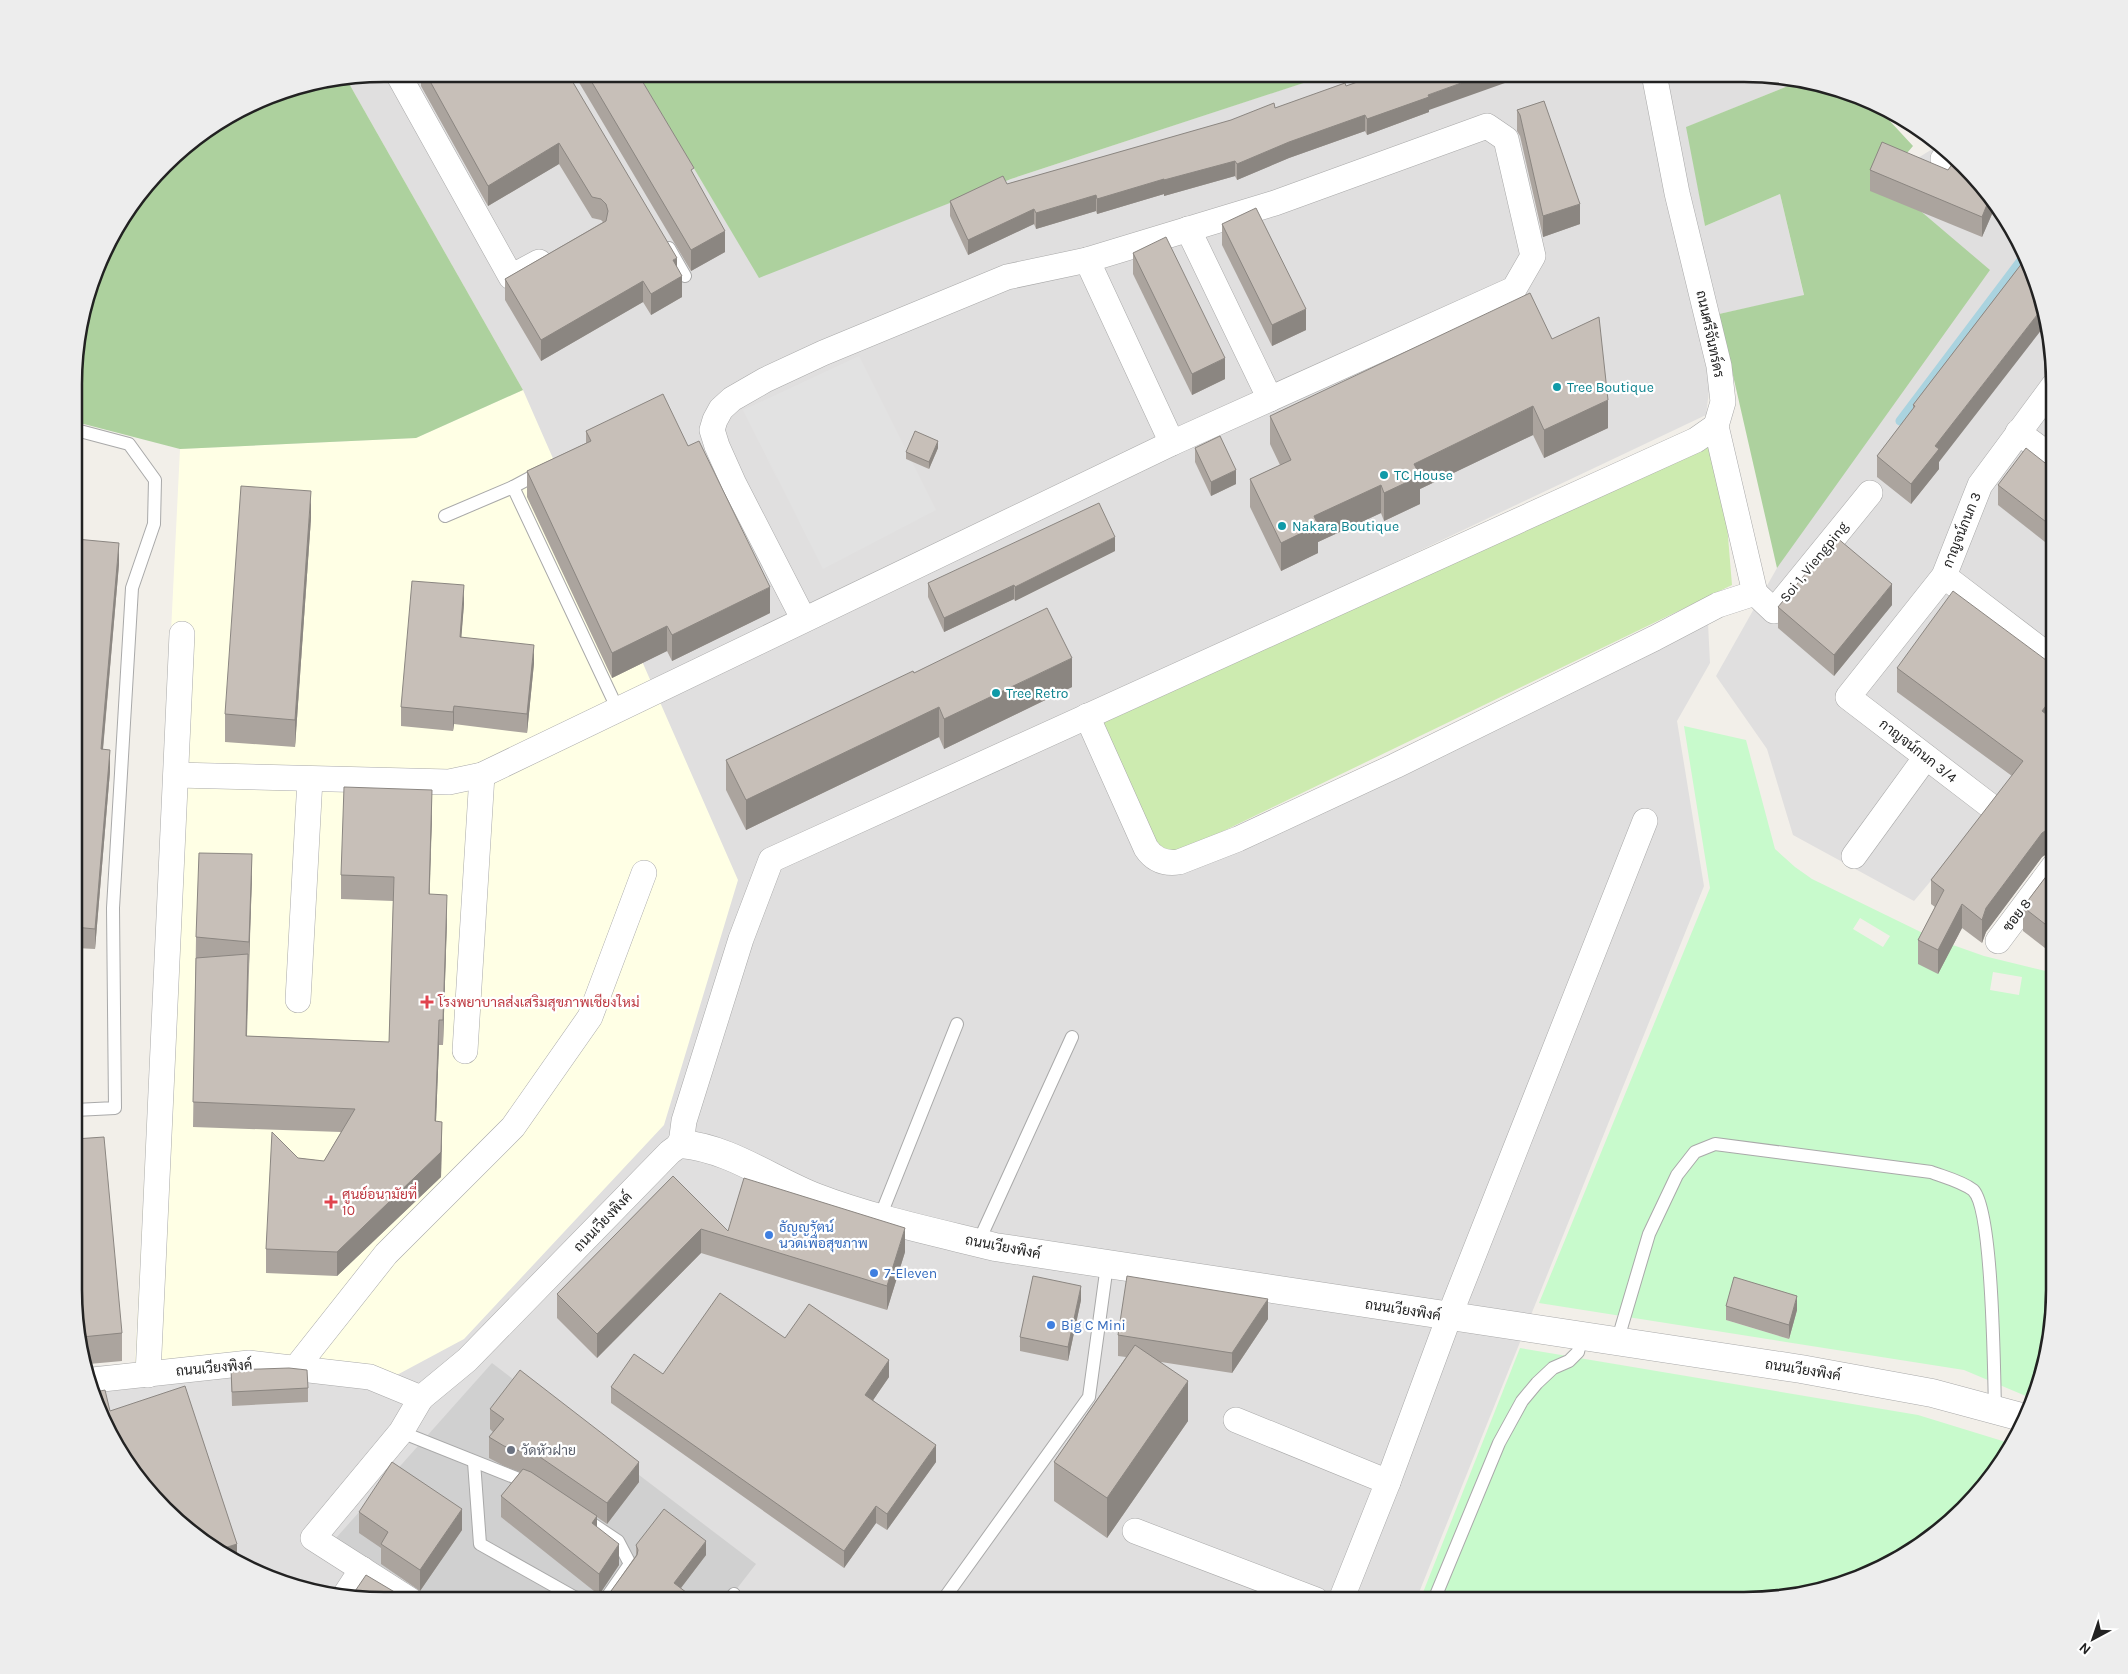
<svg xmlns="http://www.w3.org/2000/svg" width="2128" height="1674" font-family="Karla,Sarabun,sans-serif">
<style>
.residential{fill:#e0dfdf}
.education{fill:#ffffe5}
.religious{fill:#d0d0d0}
.grass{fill:#cdebb0}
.forest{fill:#add19e}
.park{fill:#c8facc;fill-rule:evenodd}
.parking{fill:#e2e2e2}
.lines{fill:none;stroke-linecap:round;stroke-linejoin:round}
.stream{stroke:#aad3df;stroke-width:9}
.service-casing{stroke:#a9a9a9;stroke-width:14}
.minor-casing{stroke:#a9a9a9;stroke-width:26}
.tertiary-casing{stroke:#a9a9a9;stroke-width:29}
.service{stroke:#fff;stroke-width:12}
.minor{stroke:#fff;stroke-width:25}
.tertiary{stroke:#fff;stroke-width:28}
.wall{fill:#aba49e}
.shaded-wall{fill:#8b8681}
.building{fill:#c7bfb8;stroke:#8b8681}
.culture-dot{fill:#0f9aa8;stroke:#fff;stroke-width:2}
.health-dot{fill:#e0444e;stroke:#fff;stroke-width:2}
.shop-dot{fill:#3f7fe0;stroke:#fff;stroke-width:2}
.worship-dot{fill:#6b7280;stroke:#fff;stroke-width:2}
.labels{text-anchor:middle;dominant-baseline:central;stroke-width:4.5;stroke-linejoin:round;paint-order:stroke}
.street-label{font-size:14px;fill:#222;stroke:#fff}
.culture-label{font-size:14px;fill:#0d838f;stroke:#fff;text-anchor:start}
.health-label{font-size:14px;fill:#be3a42;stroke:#fff;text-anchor:start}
.shop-label{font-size:14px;fill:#366cbe;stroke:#fff;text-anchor:start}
.worship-label{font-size:14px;fill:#5b616d;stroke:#fff;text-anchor:start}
.rim{fill:none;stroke:#222;stroke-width:2.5}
</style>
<rect width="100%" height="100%" fill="#f2efe9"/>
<g class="residential">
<polygon points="384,74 638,74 759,277 1011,179 1330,74 1764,74 1798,82 1687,127 1705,226 1780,194 1804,296 1719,314 1706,415 1077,713 1169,872 1708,623 1710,663 1677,721 1704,886 1416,1600 364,1600 265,1576 179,1523 106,1427 89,1366 135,1364 523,390 347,80"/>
<polygon points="1920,133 1949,151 2022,247 2044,304 2054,384 2054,734 1914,901 1793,835 1767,749 1716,676 1777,568 1884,179 1934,148"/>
</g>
<polygon class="education" points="523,390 738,880 664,1125 464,1339 395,1376 135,1364 180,449 416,438"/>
<polygon class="religious" points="492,1363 756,1564 728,1600 436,1600 336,1538"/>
<polygon class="grass" points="1708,447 1722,464 1732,585 1176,854 1153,842 1101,724"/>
<g class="forest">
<polygon points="638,74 1331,74 1011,179 759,278"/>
<polygon points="347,80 523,390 416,438 180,449 76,422 76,343 115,229 180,151 284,90"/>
<polygon points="1798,82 1863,98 1875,105 1913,146 1884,180 1990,270 1777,568 1719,314 1804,295 1780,194 1705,226 1686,127"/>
</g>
<g class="park">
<path d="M 1684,726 L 1746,740 L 1775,849 L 1795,867 L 1812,879 L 1933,938 L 1984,956 L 2054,973 L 2054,1310 L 2033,1399 L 1964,1370 L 1539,1303 L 1710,888 ZM 1860,918 L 1890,936 L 1883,947 L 1853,929 ZM 1993,972 L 2022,977 L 2019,995 L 1990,990 ZM 1797,1310 L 1789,1339 L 1726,1320 Z"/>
<polygon points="1520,1348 1918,1415 2009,1443 1977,1495 1916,1548 1863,1576 1744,1600 1420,1600"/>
</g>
<polygon class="parking" points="859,356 936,510 823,569 743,410"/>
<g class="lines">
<polyline class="stream" points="1900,421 2025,255"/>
<g class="service-casing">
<g id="service">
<polyline points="669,248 685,276"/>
<polyline points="513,487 618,710"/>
<polyline points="445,516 513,487 541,472"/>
<polyline points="75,1110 115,1108 113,908 132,588 154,524 155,480 129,444 76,430"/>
<polyline points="880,1217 957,1024"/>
<polyline points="978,1243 1072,1037"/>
<path d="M 1617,1342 L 1649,1234 L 1677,1175 L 1695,1152 L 1715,1144 L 1931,1172 C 1944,1177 1961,1181 1973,1190 C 1993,1208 1994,1375 1995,1410"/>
<polyline points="401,1432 529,1483"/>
<polyline points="474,1462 480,1544 574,1597 586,1600"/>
<polyline points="588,1521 618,1541 630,1564 605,1600"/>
<polyline points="730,1600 734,1594"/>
<polyline points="943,1600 1089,1397 1107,1265"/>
<polyline points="1434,1600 1499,1443 1522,1401 1537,1383 1553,1368 1569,1361 1578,1352 1582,1336"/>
</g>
</g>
<g class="minor-casing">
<g id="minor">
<polyline points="398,74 511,277 539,262"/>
<polyline points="1654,74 1677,193 1719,366 1723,402 1716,426 1755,593"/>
<polyline points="1943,159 1949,151"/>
<polyline points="1188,229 1270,399"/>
<polyline points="1087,260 1172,443"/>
<polyline points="2018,432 2054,459"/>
<polyline points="1944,576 2054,660"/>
<polyline points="1755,593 1774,611 1870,493"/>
<path d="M 1087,716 L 1146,848 C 1154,860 1165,864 1179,862 L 1238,839 L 1395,766 L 1655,638 L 1718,605 L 1755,593"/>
<polyline points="176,775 449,782 482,775 1172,443 1514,289 1533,256 1506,139 1487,126 1275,203 1087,260 1007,277 823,353 765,380 732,399 721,409 715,420 712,430 717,446 734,484 804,620"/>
<polyline points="1989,805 1848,697 1944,576 1980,485 2054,385"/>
<polyline points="1854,856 1926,757"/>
<polyline points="1998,941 2054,866"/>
<polyline points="298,1000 310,779"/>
<polyline points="465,1051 482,775"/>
<polyline points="295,1369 386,1254 513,1127 590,1017 644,873"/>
<polyline points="148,1375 182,634"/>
<polyline points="93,1380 249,1363 370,1377 421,1398 467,1360 670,1152 681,1144 684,1121 741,939 771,860 1696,440 1716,426"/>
<polyline points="1236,1420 1388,1482"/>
<polyline points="1135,1531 1316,1600"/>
<polyline points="345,1595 362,1569"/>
<polyline points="410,1600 313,1538 401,1432 421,1398"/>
<polyline points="1341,1600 1388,1482 1449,1317 1645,821"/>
</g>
</g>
<g class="tertiary-casing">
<path id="tertiary" d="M 681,1144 C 729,1148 770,1179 815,1197 C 872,1219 935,1232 995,1247 L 1801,1369 L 1932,1393 L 2025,1418"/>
</g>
<use href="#service" class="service"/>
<use href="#minor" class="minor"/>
<use href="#tertiary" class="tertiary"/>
</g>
<g class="wall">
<polygon points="421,74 568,74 677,267 682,297 651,315 643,302 541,361 505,300 505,279 603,222 601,220 592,218 559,164 488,206 421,86"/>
<polygon points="574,74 638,74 694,176 725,252 691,271"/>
<polygon points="1346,86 1429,110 1429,112 1367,135 1365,131 1289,158 1237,180 1235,176 1164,196 1164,194 1097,214 1096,211 1036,229 1034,224 968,255 950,216 950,201 1007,184 1275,108"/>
<polygon points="1544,101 1580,224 1543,237 1520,136 1517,131 1517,110"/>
<polygon points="1955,160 1994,211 1992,214 1982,237 1870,191 1870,170 1948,170"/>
<polygon points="1222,224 1306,330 1272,346 1222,245"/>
<polygon points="1133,253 1225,379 1192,395 1133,274"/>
<polygon points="2026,258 1939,462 1939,469 1911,504 1877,477 1877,456 1913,409 1913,405"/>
<polygon points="1552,339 1608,428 1544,458 1533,435 1420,489 1420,504 1384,521 1381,513 1318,542 1318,553 1281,571 1250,507 1250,479 1280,465 1270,444 1270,416"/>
<polygon points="586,431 688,446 770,613 672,661 667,651 612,678 527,497 527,471 586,443"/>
<polygon points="938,448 929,469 906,459 906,452"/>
<polygon points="1195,448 1236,484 1211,496 1195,462"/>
<polygon points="2054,470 2054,549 1998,505 1998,485"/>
<polygon points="311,518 295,747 225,742 225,714"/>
<polygon points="76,539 119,564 103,750 110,771 95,949 75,948"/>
<polygon points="1115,551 1015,601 1014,599 944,632 928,597 928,583"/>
<polygon points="464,604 461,637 534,663 527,733 454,724 453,731 401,726 401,707"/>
<polygon points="1892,605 1834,676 1778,628 1778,607"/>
<polygon points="2054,666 2054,852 2048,853 2042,857 1986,932 1982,943 1962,928 1938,974 1918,964 1918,940 1935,907 1931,904 1931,880 2012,776 1897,692 1897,668"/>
<polygon points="914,673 1072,687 944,749 939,737 746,830 726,790 726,760"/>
<polygon points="432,815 429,894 447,919 443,1045 439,1045 436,1121 442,1146 441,1177 337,1276 266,1273 266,1249 298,1158 324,1161 341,1132 193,1127 196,937 252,875 247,1036 389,1042 393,901 341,899 341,875"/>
<polygon points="2054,866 2054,955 2023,931 2023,907"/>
<polygon points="75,964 82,1043 82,1070 75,1070"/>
<polygon points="673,1176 728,1231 905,1252 887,1310 701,1253 597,1358 557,1318 557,1294"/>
<polygon points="1081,1300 1068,1361 1020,1351 1020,1337"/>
<polygon points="1726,1306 1797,1310 1789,1339 1726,1320"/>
<polygon points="74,1310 122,1333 122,1361 89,1364"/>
<polygon points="1268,1319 1232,1373 1161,1362 1188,1421 1107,1538 1054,1501 1054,1462 1126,1357 1118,1356 1118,1335"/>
<polygon points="785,1338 889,1377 873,1400 936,1462 887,1530 876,1523 844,1568 611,1403 611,1387 663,1374"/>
<polygon points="231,1370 308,1388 308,1402 232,1406"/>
<polygon points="490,1409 639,1482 607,1524 597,1517 597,1527 619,1565 599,1595 501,1517 501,1496 520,1472 504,1466 489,1458 489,1437 493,1432 490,1429"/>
<polygon points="359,1512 462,1530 420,1591 381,1564 381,1548 359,1533"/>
<polygon points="636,1545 706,1555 681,1588 691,1600 611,1600 611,1591 636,1555"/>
</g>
<g class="shaded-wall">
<polygon points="1486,74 1530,74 1429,110 1429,112 1367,135 1367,119 1428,95"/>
<polygon points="1365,115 1365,131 1289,158 1237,180 1237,164 1289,142"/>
<polygon points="559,143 559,164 488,206 488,186"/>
<polygon points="1235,161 1235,176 1164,196 1164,180"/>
<polygon points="1164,179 1164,194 1097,214 1097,199"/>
<polygon points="1096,195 1096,211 1036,229 1036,213"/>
<polygon points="1988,202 1994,211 1992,214 1982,237 1982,217"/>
<polygon points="1580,204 1580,224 1543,237 1543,216"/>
<polygon points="1034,209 1034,224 968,255 968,240"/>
<polygon points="725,231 725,252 691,271 691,250"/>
<polygon points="677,258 677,278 673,260"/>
<polygon points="682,276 682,297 651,315 651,294"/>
<polygon points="643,281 643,302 541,361 541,340"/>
<polygon points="2044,306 2046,324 1939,462 1939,469 1911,504 1911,484 1935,446"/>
<polygon points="1306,309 1306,330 1272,346 1272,325"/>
<polygon points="1225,358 1225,379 1192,395 1192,374"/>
<polygon points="1608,400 1608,428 1544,458 1544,430"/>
<polygon points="1533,406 1533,435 1420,489 1420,504 1384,521 1384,493 1414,464"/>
<polygon points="938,441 938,448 929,469 929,462"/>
<polygon points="1236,470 1236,484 1211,496 1211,482"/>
<polygon points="1381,485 1381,513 1318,542 1318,553 1281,571 1281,543 1314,516"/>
<polygon points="311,491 311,518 295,747 295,720"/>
<polygon points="1115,537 1115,551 1015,601 1015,587"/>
<polygon points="119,543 119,564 101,770 101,749"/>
<polygon points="1892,584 1892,605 1834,676 1834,655"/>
<polygon points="464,585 464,604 460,655 460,637"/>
<polygon points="1014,585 1014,599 944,632 944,618"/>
<polygon points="770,587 770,613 672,661 672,635"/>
<polygon points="667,626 667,651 612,678 612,653"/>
<polygon points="534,645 534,663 527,733 527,714"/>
<polygon points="1072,658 1072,687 944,749 944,719"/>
<polygon points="2054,695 2054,719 2042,735 2042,711"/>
<polygon points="454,706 454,724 453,731 453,712"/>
<polygon points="939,707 939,737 746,830 746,800"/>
<polygon points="110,750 110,771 95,949 95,929"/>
<polygon points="432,790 432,815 429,918 429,894"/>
<polygon points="2048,829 2048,853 2042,857 1986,932 1982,943 1982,920 1986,908 2042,833"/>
<polygon points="252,854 252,875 249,963 249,942"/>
<polygon points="447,895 447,919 443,1045 443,1020"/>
<polygon points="1962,904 1962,928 1938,974 1938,950"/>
<polygon points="248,954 248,978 246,1061 246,1036"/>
<polygon points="439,1020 439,1045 435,1146 435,1121"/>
<polygon points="442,1122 441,1177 337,1276 337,1252"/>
<polygon points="905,1228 905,1252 887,1310 887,1286"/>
<polygon points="701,1229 701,1253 597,1358 597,1334"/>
<polygon points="1081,1286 1081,1300 1068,1361 1068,1347"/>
<polygon points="1797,1296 1797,1310 1789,1339 1789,1325"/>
<polygon points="1268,1299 1268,1319 1232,1373 1232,1353"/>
<polygon points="889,1360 889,1377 865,1412 865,1395"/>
<polygon points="1188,1381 1188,1421 1107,1538 1107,1498"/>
<polygon points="936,1445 936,1462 887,1530 887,1514"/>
<polygon points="639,1462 639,1482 607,1524 607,1503"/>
<polygon points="876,1506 876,1523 844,1568 844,1551"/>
<polygon points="462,1509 462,1530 420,1591 420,1570"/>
<polygon points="597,1516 597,1537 592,1523"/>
<polygon points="706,1541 706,1555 674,1597 674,1583"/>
<polygon points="237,1544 237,1559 221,1549"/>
<polygon points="619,1544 619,1565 599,1595 599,1574"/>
</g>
<g class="building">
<polygon points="426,74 568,74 677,258 673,260 682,276 651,294 643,281 541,340 505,279 606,221 608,211 606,204 601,199 592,197 559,143 488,186"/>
<polygon points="587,74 638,74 694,168 691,170 725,231 691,250"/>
<polygon points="1380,74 1486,74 1428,95 1429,97 1367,119 1365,115 1289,142 1237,164 1235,161 1164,180 1164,179 1097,199 1096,195 1036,213 1034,209 968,240 950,201 1003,176 1007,184 1231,120 1274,103 1275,108 1345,83 1346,86"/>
<polygon points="1544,101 1580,204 1543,216 1520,115 1517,110"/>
<polygon points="1882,142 1948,170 1955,160 1988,202 1982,217 1870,170"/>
<polygon points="1256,208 1306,309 1272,325 1222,224"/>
<polygon points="1166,237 1225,358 1192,374 1133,253"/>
<polygon points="2026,258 2044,306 1935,446 1939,449 1911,484 1877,456 1915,406 1913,405"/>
<polygon points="1530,293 1552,339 1599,317 1608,400 1544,430 1533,406 1414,464 1420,476 1384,493 1381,485 1314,516 1318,525 1281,543 1250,479 1291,460 1270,416"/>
<polygon points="663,394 688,446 699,441 770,587 672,635 667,626 612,653 527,471 591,441 586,431"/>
<polygon points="915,431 938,441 929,462 906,452"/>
<polygon points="1220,436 1236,470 1211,482 1195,448"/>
<polygon points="2026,448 2054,470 2054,528 1998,485"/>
<polygon points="241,486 311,491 295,720 225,714"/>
<polygon points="1099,503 1115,537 1015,587 1014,585 944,618 928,583"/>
<polygon points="1836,537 1892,584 1834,655 1778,607"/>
<polygon points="76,539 119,543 101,749 110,750 95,929 75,927"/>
<polygon points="412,581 464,585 460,637 534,645 527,714 454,706 453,712 401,707"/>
<polygon points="1953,591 2054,666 2054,695 2042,711 2054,720 2054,828 2048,829 2042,833 1986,908 1982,920 1962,904 1938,950 1918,940 1944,890 1931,880 2023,761 1897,668"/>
<polygon points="1047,608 1072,658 944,719 939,707 746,800 726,760 913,671 914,673"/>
<polygon points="344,787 432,790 429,894 447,895 443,1020 439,1020 435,1121 442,1122 441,1152 337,1252 266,1249 272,1132 298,1158 324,1161 355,1109 193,1102 196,958 248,954 246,1036 389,1042 394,877 341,875"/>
<polygon points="199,853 252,854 249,942 196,937"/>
<polygon points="2054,866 2054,931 2023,907"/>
<polygon points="75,964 77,964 82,1043 75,1043"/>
<polygon points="104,1137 122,1333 82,1337 74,1310 75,1139"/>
<polygon points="673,1176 728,1231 744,1178 905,1228 887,1286 701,1229 597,1334 557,1294"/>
<polygon points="1033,1276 1081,1286 1068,1347 1020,1337"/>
<polygon points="1127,1276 1268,1299 1232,1353 1118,1335"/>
<polygon points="1734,1277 1797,1296 1789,1325 1726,1306"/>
<polygon points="720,1293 785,1338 809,1304 889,1360 865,1395 936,1445 887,1514 876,1506 844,1551 611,1387 634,1354 663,1374"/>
<polygon points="1135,1345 1188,1381 1107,1498 1054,1462"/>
<polygon points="289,1368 307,1370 308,1388 232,1392 231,1370"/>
<polygon points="520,1370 639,1462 607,1503 540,1457 504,1446 489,1437 504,1419 490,1409"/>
<polygon points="185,1386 237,1544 221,1549 179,1523 106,1427 96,1392 105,1390 110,1411"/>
<polygon points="392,1462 462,1509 420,1570 381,1544 388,1532 359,1512"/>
<polygon points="523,1469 531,1472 597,1516 592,1523 619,1544 599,1574 501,1496"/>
<polygon points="664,1509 706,1541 674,1583 691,1596 688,1600 615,1600 618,1596 611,1591 637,1555 638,1550 636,1545"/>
<polygon points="366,1575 408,1600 364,1600 351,1597"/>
</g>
<g class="culture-dot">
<circle cx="1557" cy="387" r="5"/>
<circle cx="1384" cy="475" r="5"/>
<circle cx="1282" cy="526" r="5"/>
<circle cx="996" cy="693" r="5"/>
</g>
<g class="health-dot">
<path d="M424.5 994.5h5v5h5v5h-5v5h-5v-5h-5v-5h5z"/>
<path d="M328.5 1194.5h5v5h5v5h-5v5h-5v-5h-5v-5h5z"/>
</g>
<g class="shop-dot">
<circle cx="769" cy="1235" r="5"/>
<circle cx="874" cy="1273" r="5"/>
<circle cx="1051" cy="1325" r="5"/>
</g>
<circle class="worship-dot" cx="511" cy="1450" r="5"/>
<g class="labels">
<g class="street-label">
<text transform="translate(1710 334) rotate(78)">ถนนศรีจันทร์ดร</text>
<text transform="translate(1962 530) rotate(-68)">กาญจน์กนก 3</text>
<text transform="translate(1814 562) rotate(-51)">Soi 1, Viengping</text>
<text transform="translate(1918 751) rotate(38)">กาญจน์กนก 3/4</text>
<text transform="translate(2017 915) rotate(-53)">ซอย 8</text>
<text transform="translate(603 1222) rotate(-46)">ถนนเวียงพิงค์</text>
<text transform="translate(1003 1247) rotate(11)">ถนนเวียงพิงค์</text>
<text transform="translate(1403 1310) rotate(9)">ถนนเวียงพิงค์</text>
<text transform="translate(214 1368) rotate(-5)">ถนนเวียงพิงค์</text>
<text transform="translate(1803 1370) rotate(9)">ถนนเวียงพิงค์</text>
</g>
<g class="culture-label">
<text x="1567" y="387">Tree Boutique</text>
<text x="1394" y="475">TC House</text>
<text x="1292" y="526">Nakara Boutique</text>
<text x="1006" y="693">Tree Retro</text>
</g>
<g class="health-label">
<text x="438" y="1002">โรงพยาบาลส่งเสริมสุขภาพเชียงใหม่</text>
<text x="342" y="1194">ศูนย์อนามัยที่<tspan x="342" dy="16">10</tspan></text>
</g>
<g class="shop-label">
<text x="779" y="1227">ธัญญรัตน์<tspan x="779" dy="16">นวดเพื่อสุขภาพ</tspan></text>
<text x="884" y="1273">7-Eleven</text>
<text x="1061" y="1325">Big C Mini</text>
</g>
<g class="worship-label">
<text x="521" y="1450">วัดหัวฝาย</text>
</g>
</g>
<path d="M0 0H2128V1674H0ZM384 82H1744A302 302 0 0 1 2046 384V1290A302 302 0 0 1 1744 1592H384A302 302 0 0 1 82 1290V384A302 302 0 0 1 384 82Z" fill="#ededed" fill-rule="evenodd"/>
<path class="rim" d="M384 82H1744A302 302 0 0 1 2046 384V1290A302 302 0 0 1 1744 1592H384A302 302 0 0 1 82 1290V384A302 302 0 0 1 384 82Z"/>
<g transform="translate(2093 1639) rotate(220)" stroke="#ffffff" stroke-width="4" paint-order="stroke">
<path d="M0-4L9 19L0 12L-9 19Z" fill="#222222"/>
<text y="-8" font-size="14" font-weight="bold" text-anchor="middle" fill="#222222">N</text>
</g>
</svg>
